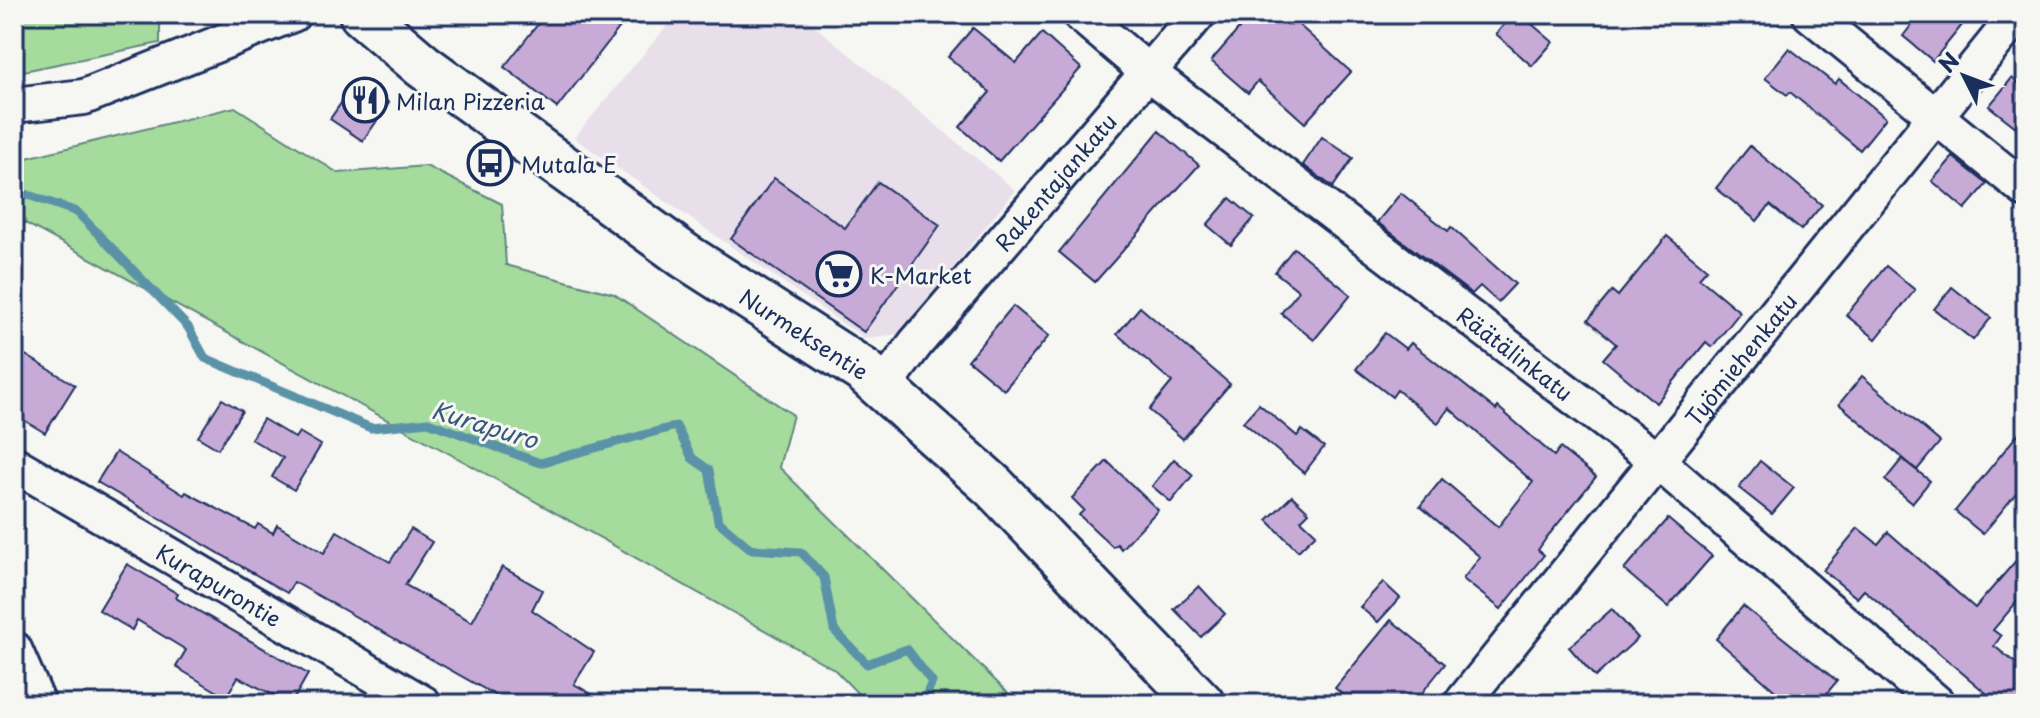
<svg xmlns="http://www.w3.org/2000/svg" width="2040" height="718" font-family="'Playpen Sans',sans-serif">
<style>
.built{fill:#e8dfea}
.green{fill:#a6db9e;stroke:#60857e;stroke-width:2}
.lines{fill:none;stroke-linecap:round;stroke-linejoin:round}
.stream{stroke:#5a93a8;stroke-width:9}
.building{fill:#c8aad7;stroke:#1b2f5e;stroke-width:2}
.street-casing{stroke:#1b2f5e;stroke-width:40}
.secondary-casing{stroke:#1b2f5e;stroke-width:50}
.street{stroke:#f6f6f2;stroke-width:34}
.secondary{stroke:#f6f6f2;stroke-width:44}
.labels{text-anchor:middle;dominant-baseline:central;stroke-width:6;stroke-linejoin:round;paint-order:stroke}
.poi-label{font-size:22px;fill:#1b2f5e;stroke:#f6f6f2;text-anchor:start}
.street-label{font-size:22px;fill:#1b2f5e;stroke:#f6f6f2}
.water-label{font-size:24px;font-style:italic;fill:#35587d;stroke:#f6f6f2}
</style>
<rect width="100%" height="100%" fill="#f6f6f2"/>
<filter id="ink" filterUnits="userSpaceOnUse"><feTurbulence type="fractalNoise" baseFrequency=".0125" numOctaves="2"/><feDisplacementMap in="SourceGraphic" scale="16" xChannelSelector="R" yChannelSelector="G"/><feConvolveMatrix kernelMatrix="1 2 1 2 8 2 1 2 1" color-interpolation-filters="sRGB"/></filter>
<g filter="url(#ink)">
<polygon class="built" points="677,14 800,14 1015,190 900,334 864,338 574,138"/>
<g class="green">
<polygon points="14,14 160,14 160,43 14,73"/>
<polygon points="235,107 338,173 426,166 502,204 506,265 614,294 793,415 779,467 1019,704 868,704 834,669 472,466 14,217 14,161"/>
</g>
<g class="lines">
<polyline class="stream" points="14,190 77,212 188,327 205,358 371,428 428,422 540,463 676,426 692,458 709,470 718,521 751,549 801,552 824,577 834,630 867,664 907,649 932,682 922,704"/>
</g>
<g class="building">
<polygon points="546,14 630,14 557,108 504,67"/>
<polygon points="1252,14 1310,14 1300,26 1351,72 1305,123 1258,81 1248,93 1211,61"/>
<polygon points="1513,14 1520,14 1553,42 1532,66 1496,34"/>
<polygon points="1920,14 1971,14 1933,61 1903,36"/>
<polygon points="973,28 1016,63 1042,33 1081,68 999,161 960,127 990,92 948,57"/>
<polygon points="1789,48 1835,84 1839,79 1886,118 1860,150 1790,92 1787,95 1765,78"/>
<polygon points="2012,78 2026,90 2026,135 1989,106"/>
<polygon points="357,80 389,103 363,141 330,119"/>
<polygon points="1159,131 1199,165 1095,282 1059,252"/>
<polygon points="1322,137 1353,158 1333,187 1303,165"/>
<polygon points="1750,146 1822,205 1801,230 1770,205 1757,221 1716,188"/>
<polygon points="1953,157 1987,184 1965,209 1932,181"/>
<polygon points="774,178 845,228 878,182 940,225 864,332 731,239"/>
<polygon points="1401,193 1448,231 1451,227 1515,284 1498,302 1480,286 1472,294 1377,222"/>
<polygon points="1230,198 1254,218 1231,245 1207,225"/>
<polygon points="1667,236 1707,269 1699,278 1740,312 1712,347 1706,342 1656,403 1603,359 1616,344 1588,320 1612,291 1618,296"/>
<polygon points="1294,248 1351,295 1314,340 1281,313 1299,291 1275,272"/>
<polygon points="1886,266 1915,290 1876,339 1846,315"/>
<polygon points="1952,287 1991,318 1973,340 1934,309"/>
<polygon points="1013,306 1049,336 1004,390 968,360"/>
<polygon points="1140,307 1230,384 1183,439 1149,410 1172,382 1117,334"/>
<polygon points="1385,333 1406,349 1411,343 1496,410 1498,407 1554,456 1560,448 1596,477 1547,537 1538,550 1544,555 1501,609 1463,579 1480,557 1420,506 1442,479 1498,527 1533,482 1449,408 1438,423 1397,390 1392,397 1356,369"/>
<polygon points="14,348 75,385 45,433 14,414"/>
<polygon points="1862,376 1940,442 1917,470 1839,404"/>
<polygon points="222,399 242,411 218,449 198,437"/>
<polygon points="1259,404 1297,436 1302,430 1324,447 1304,473 1243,422"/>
<polygon points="263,419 295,438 299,432 321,445 294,490 272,477 283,458 251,439"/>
<polygon points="2026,424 2026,481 1983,534 1955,511"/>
<polygon points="116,452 184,495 186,492 255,529 258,524 273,533 277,525 324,553 337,531 390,562 411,529 432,542 405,585 472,622 502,567 542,590 532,610 594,652 574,684 609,704 511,704 294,582 287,593 97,482"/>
<polygon points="1174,459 1193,475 1171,502 1152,486"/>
<polygon points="1902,459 1930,481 1912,503 1885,480"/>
<polygon points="1107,461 1158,510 1121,549 1117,544 1113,547 1079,515 1084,510 1072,498"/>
<polygon points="1760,461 1794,488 1772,514 1739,488"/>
<polygon points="1292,496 1309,512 1301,520 1316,534 1298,551 1267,520"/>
<polygon points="1668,519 1712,556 1668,607 1624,570"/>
<polygon points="1858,528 1878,544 1888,532 1975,608 2026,549 2026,591 1993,630 2001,636 1994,646 2026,671 2026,704 1999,704 1864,590 1857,598 1823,570"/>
<polygon points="127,564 178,594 176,598 308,674 291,704 238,677 226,697 176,667 186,650 137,620 132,630 99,610"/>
<polygon points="1383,582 1400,598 1378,622 1360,607"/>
<polygon points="1199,586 1225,614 1201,637 1174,609"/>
<polygon points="1743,606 1837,681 1818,704 1790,704 1716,639"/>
<polygon points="1612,609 1638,638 1595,677 1569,647"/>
<polygon points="1391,620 1445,664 1413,704 1354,704 1335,688"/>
</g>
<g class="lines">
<g class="street-casing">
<g id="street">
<path id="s1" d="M 1080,14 L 1149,73 L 1655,459 L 1938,704"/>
<polyline points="1810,14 2026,190"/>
<polyline points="14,105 84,97 293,14"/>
<path id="s2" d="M 883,387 L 916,343 L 1198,14"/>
<path id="s3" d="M 14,464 L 424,704"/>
<polyline points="14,649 38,704"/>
<path id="s4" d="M 1461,704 L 2018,14"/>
</g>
</g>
<g class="secondary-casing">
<g id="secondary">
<path id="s5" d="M 362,14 L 423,66 L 685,256 L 864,371 L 994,487 L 1202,704"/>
</g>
</g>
<use href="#street" class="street"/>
<use href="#secondary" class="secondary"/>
</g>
</g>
<defs>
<g id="restaurant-ring" transform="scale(2.3)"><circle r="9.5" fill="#f6f6f2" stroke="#1b2f5e" stroke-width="1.5"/><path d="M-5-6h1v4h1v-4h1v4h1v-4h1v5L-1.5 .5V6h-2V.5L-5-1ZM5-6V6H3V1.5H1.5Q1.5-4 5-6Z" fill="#1b2f5e"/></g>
<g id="bus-ring" transform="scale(2.3)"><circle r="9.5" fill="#f6f6f2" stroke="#1b2f5e" stroke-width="1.5"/><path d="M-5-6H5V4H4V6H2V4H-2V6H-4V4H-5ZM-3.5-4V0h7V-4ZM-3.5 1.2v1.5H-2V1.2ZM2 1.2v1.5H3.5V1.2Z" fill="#1b2f5e"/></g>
<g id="supermarket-ring" transform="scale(2.3)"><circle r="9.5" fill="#f6f6f2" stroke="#1b2f5e" stroke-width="1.5"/><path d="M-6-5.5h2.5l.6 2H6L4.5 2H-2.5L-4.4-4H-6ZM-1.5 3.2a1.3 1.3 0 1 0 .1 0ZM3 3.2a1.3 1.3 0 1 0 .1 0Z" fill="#1b2f5e"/></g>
</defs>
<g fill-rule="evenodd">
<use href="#restaurant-ring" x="365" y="100"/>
<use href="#bus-ring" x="490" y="163"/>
<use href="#supermarket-ring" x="839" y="274"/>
</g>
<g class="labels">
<g class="poi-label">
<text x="396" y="100">Milan Pizzeria</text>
<text x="521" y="163">Mutala E</text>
<text x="870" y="274">K-Market</text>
</g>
<g class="street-label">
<text stroke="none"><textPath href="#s2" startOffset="268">Rakentajankatu</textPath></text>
<text stroke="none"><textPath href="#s5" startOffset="546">Nurmeksentie</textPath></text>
<text stroke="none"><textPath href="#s1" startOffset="552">Räätälinkatu</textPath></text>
<text stroke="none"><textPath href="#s4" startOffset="444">Työmiehenkatu</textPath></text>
<text stroke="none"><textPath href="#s3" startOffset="238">Kurapurontie</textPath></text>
</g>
<g class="water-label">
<text transform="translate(485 424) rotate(17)">Kurapuro</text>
</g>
</g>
<rect width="2040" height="718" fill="none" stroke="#f6f6f2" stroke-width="48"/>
<rect x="24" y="24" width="1992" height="670" fill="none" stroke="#1b2f5e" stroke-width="3" filter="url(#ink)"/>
<g transform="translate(1964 76) rotate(312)" stroke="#f6f6f2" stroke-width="6" paint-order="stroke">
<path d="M0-6L14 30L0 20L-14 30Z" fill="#1b2f5e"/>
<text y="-12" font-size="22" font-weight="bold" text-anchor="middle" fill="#1b2f5e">N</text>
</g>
</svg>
